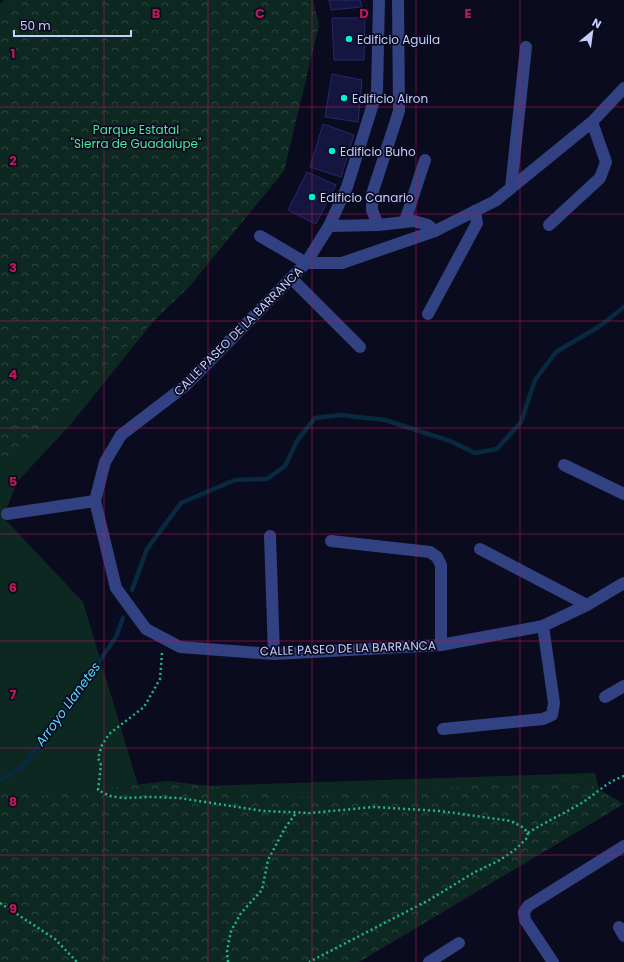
<svg xmlns="http://www.w3.org/2000/svg" width="624" height="962" font-family="Poppins,sans-serif">
<style>
.green{fill:#0d2821}
.park{fill:url(#park-crowns)}
.lines{fill:none;stroke-linecap:round;stroke-linejoin:round}
.stream{stroke:#072a40;stroke-width:4.5}
.building{fill:#151640;stroke:#25286e}
.path{stroke:#23b78b;stroke-width:2.5;stroke-dasharray:2 3;stroke-linecap:butt}
.minor{stroke:#314181;stroke-width:12}
.grid{fill:none;stroke:#c2185b;stroke-width:1;stroke-opacity:0.55}
.poi-dot{fill:#00f2d0;stroke:#0a0b1e;stroke-width:1.5}
.labels{text-anchor:middle;dominant-baseline:central;stroke-width:3.5;stroke-linejoin:round;paint-order:stroke}
.poi-label{font-size:12px;fill:#c7ceff;stroke:#0a0b1e;text-anchor:start}
.park-label{font-size:12px;fill:#4ae89b;stroke:#0a0b1e}
.street-label{font-size:12px;fill:#c7ceff;stroke:#0a0b1e}
.water-label{font-size:13px;font-style:italic;fill:#55d9ff;stroke:#0a0b1e}
.grid-label{font-size:13px;text-anchor:middle;font-weight:bold;fill:#c2185b;stroke:#0a0b1e;stroke-width:3.5;stroke-linejoin:round;paint-order:stroke}
</style>
<defs>
<pattern id="park-crowns" width="20" height="18" patternUnits="userSpaceOnUse"><rect width="20" height="18" fill="#0d2821"/><path d="M2 6a3 3 0 1 1 6 0M12 15a3 3 0 1 1 6 0" fill="none" stroke="#2f4642"/></pattern>
</defs>
<rect width="100%" height="100%" fill="#0a0b1e"/>
<polygon class="green" points="4,0 282,0 257,193 71,424 18,481 3,517 83,602 139,788 595,773 605,811 0,962 0,3"/>
<g class="park">
<polygon points="14,0 313,0 319,25 284,171 189,287 0,467 0,13"/>
<polygon points="579,778 624,804 359,962 0,962 0,787 39,796 168,781 299,797 462,787"/>
</g>
<g class="lines">
<g class="stream">
<polyline points="132,590 147,549 181,503 235,480 267,479 285,466 297,441 315,418 341,415 385,420 450,441 475,453 497,449 521,422 535,380 556,352 600,326 624,307"/>
<polyline points="0,780 21,768 70,704 116,637 123,618"/>
</g>
</g>
<g class="building">
<polygon points="329,0 360,0 362,7 331,10"/>
<polygon points="332,18 365,18 364,60 334,60"/>
<polygon points="332,74 362,80 358,122 325,117"/>
<polygon points="323,124 354,135 341,177 310,167"/>
<polygon points="307,172 336,185 316,224 288,210"/>
</g>
<g class="lines">
<g class="path">
<polyline points="162,653 160,679 144,707 109,734 102,745 98,758 101,765 98,790 110,796 123,798 151,797 179,798 264,811 310,813 374,807 440,811 511,821 524,828 528,833 526,839 516,849 500,860 475,872 429,900 309,962"/>
<path d="M 528,833 C 545,822 563,814 580,804 C 595,795 606,782 624,776"/>
<polyline points="0,903 55,939 77,962"/>
<polyline points="228,962 227,951 231,931 241,913 262,890 268,860 285,828 296,813"/>
</g>
<g class="minor">
<polyline points="379,0 377,91 347,187 329,226 306,263 185,386 121,435 105,462 95,501 116,588 146,629 180,647 274,654 441,645 543,626 587,605 624,583"/>
<polyline points="511,188 526,47"/>
<polyline points="405,221 425,160"/>
<polyline points="378,225 372,210 372,194 399,111 398,0"/>
<polyline points="549,225 600,178 606,162 592,122"/>
<polyline points="329,226 378,225 414,221 428,225 435,231"/>
<polyline points="260,236 306,263 342,263 435,231 495,201 592,122 624,88"/>
<polyline points="291,278 360,347"/>
<polyline points="428,314 477,223 475,211"/>
<polyline points="564,465 624,494"/>
<polyline points="7,514 95,501"/>
<polyline points="270,536 274,654"/>
<polyline points="331,541 430,552 437,557 441,565 441,645"/>
<polyline points="480,549 587,605"/>
<polyline points="605,697 624,686"/>
<polyline points="443,729 543,719 552,715 554,703 543,626"/>
<polyline points="619,927 624,936"/>
<polyline points="429,962 459,943"/>
<polyline points="553,962 525,920 524,912 528,906 624,846"/>
</g>
</g>
<path class="grid" d="M 104,0 L 104,962M 208,0 L 208,962M 312,0 L 312,962M 416,0 L 416,962M 520,0 L 520,962M 0,107 L 624,107M 0,214 L 624,214M 0,321 L 624,321M 0,428 L 624,428M 0,534 L 624,534M 0,641 L 624,641M 0,748 L 624,748M 0,855 L 624,855"/>
<g class="poi-dot">
<circle cx="349" cy="39" r="4"/>
<circle cx="344" cy="98" r="4"/>
<circle cx="332" cy="151" r="4"/>
<circle cx="312" cy="197" r="4"/>
</g>
<g class="labels">
<g class="poi-label">
<text x="357" y="39">Edificio Aguila</text>
<text x="352" y="98">Edificio Airon</text>
<text x="340" y="151">Edificio Buho</text>
<text x="320" y="197">Edificio Canario</text>
</g>
<g class="park-label">
<text x="136" y="129">Parque Estatal<tspan x="136" dy="14">"Sierra de Guadalupe"</tspan></text>
</g>
<g class="street-label">
<text transform="translate(238 331) rotate(-45)">CALLE PASEO DE LA BARRANCA</text>
<text transform="translate(348 648) rotate(-2)">CALLE PASEO DE LA BARRANCA</text>
</g>
<g class="water-label">
<text transform="translate(68 704) rotate(-54)">Arroyo Llanetes</text>
</g>
</g>
<g class="grid-label">
<text x="156" y="18">B</text>
<text x="260" y="18">C</text>
<text x="364" y="18">D</text>
<text x="468" y="18">E</text>
<text x="13" y="58">1</text>
<text x="13" y="165">2</text>
<text x="13" y="272">3</text>
<text x="13" y="379">4</text>
<text x="13" y="486">5</text>
<text x="13" y="592">6</text>
<text x="13" y="699">7</text>
<text x="13" y="806">8</text>
<text x="13" y="913">9</text>
</g>
<g transform="translate(592 32) rotate(29)" stroke="#0a0b1e" stroke-width="3" paint-order="stroke">
<path d="M0-3L7 15L0 10L-7 15Z" fill="#c7ceff"/>
<text y="-6" font-size="11" font-weight="bold" text-anchor="middle" fill="#c7ceff">N</text>
</g>
<path d="M14 30v6h117v-6" fill="none" stroke="#c7ceff" stroke-width="2"/>
<text x="20" y="30" font-size="12" fill="#c7ceff" stroke="#0a0b1e" stroke-width="3" paint-order="stroke">50 m</text>
</svg>
